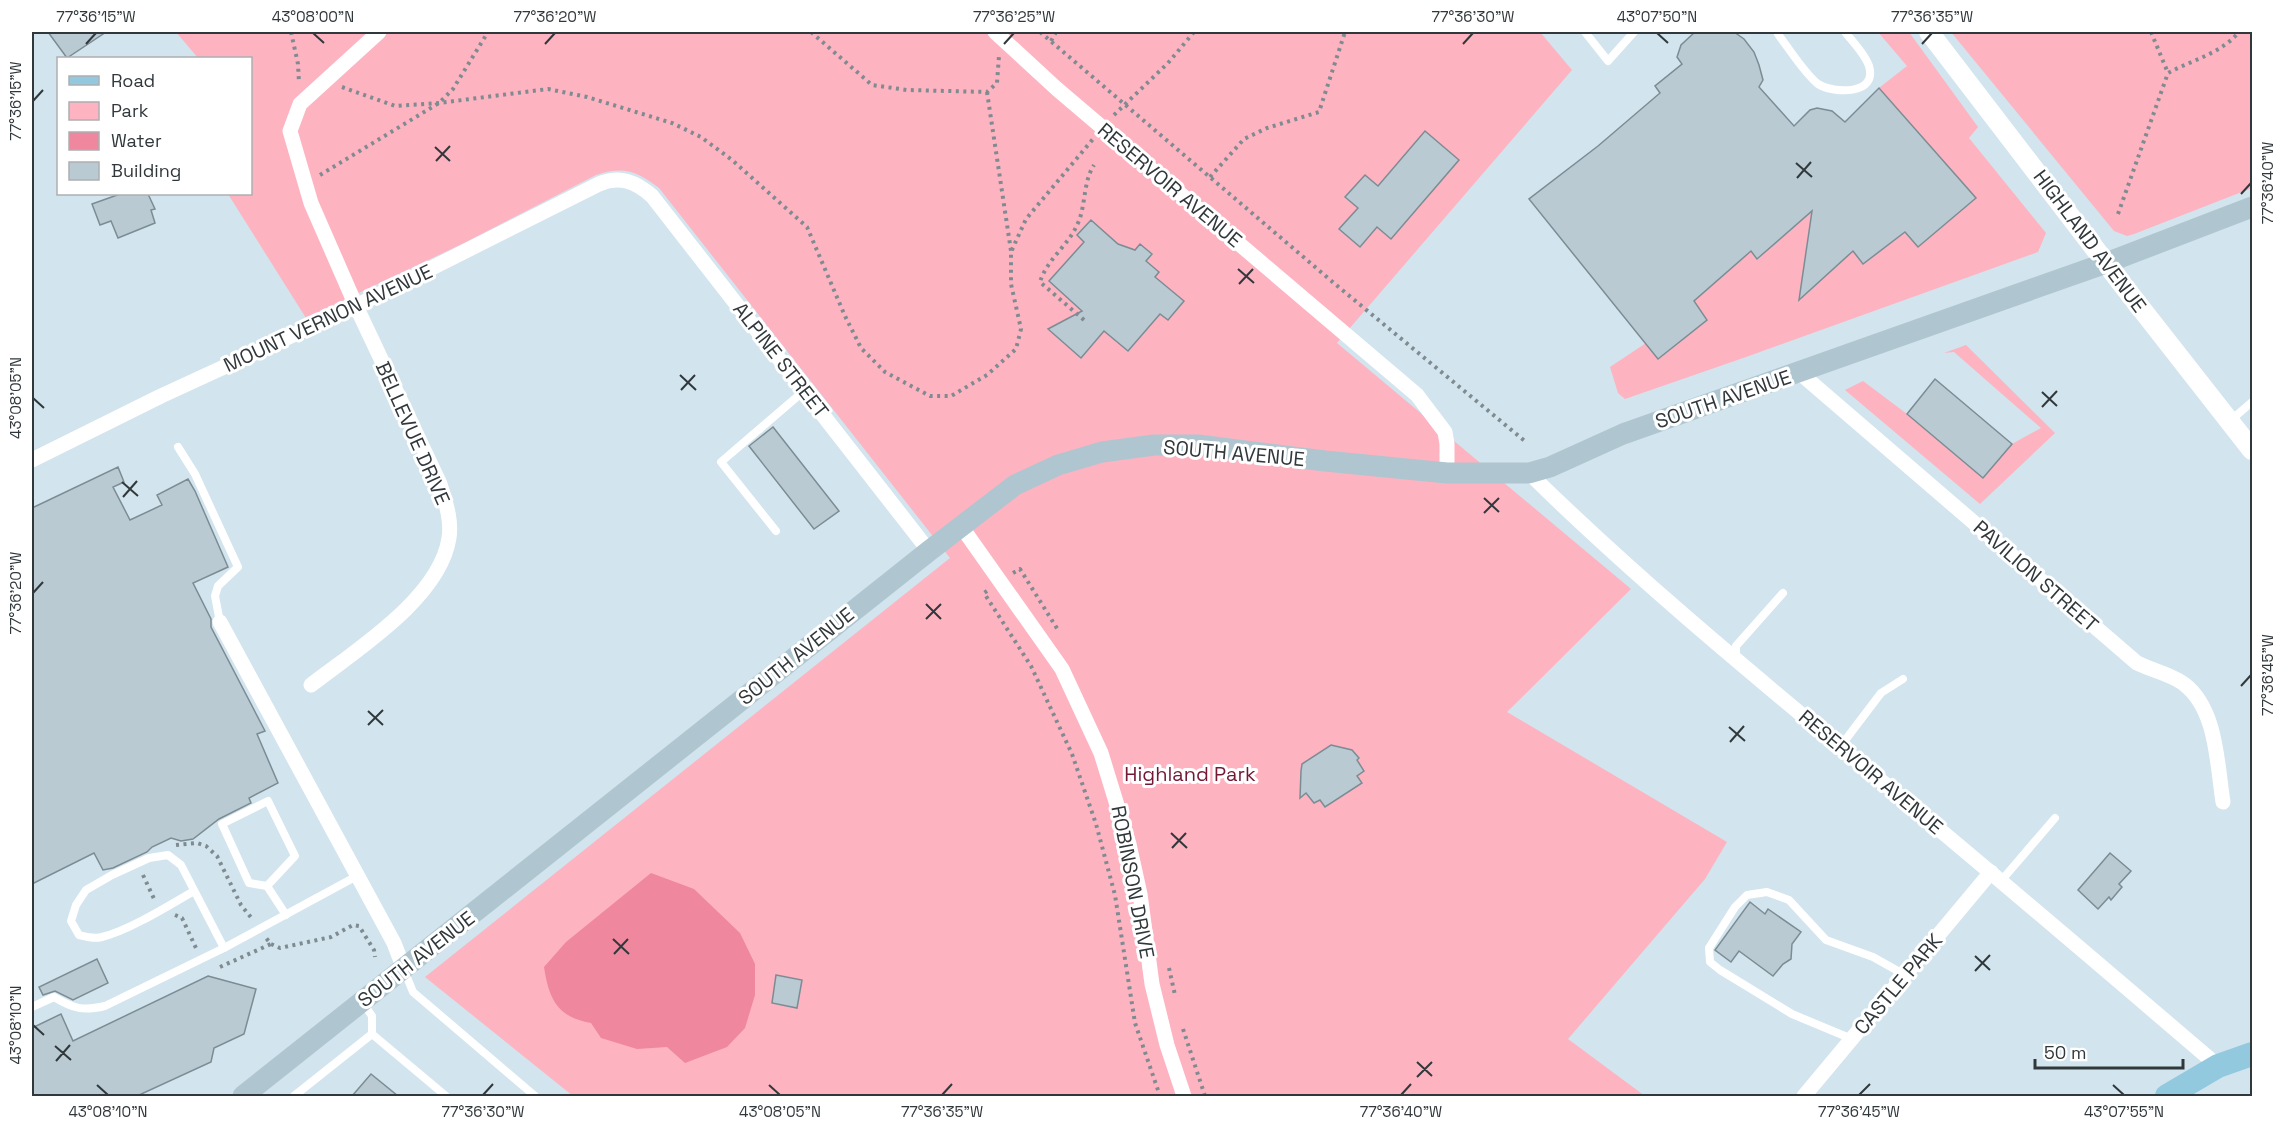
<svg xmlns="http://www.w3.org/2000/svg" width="2284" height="1128" font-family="'Space Grotesk',sans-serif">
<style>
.green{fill:#feb3c1}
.water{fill:#ef879e}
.building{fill:#b9cad3;stroke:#7c8c94;stroke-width:1.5}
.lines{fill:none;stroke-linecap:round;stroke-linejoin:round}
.path{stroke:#7f8b91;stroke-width:4;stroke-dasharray:3 4.5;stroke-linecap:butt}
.service{stroke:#fff;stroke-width:8}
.minor{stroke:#fff;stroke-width:15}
.tertiary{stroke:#fff;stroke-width:20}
.secondary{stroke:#afc6d0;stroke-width:21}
.primary{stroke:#92c9df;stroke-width:24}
.ticks{fill:none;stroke:#31383b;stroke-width:2}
.labels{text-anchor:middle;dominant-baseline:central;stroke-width:6;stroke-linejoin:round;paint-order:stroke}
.street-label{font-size:20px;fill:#31383b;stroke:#fff}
.park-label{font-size:20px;fill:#741836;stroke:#fff}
.neatline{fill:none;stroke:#31383b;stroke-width:2}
.ticks-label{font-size:15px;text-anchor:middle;fill:#31383b}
</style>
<rect width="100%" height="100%" fill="#d2e4ed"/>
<g class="green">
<path d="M 176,32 L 1540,32 L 1572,70 L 1337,343 L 1631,589 L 1507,712 L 1727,842 L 1705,879 L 1568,1039 L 1645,1096 L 573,1096 L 425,977 L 950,558 L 659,188 C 637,171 623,166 596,175 L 464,243 L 306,318 L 228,194 L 250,194 L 250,58 L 198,58 Z"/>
<polygon points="1878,32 1909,32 1978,127 1969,138 2046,233 2038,252 1746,357 1625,399 1618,393 1610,367 1646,343 1659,359 1707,320 1694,301 1751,251 1758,259 1816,208 1830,223 1807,243 1800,300 1853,251 1863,264 1905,232 1918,247 1975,199 1879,88 1907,66"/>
<polygon points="1951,32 2252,32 2252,188 2134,234 2127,236 2114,231"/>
<polygon points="1966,345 2055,433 1980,504 1845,390 1863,381 1907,414 1983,477 2012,444 2041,428 1954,352 1944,353"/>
</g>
<path class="water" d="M 651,873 L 694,889 L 740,933 L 755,964 L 755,995 L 745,1028 L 727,1047 L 685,1063 L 667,1047 L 637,1049 L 601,1038 L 591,1023 C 557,1017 549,999 544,967 L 566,942 Z"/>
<g class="building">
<polygon points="48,32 106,32 67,58"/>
<polygon points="1695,32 1734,32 1744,39 1754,52 1759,65 1763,80 1759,87 1794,126 1810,110 1817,108 1832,111 1845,122 1879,88 1976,198 1918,247 1905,232 1863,264 1853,251 1799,300 1812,211 1757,259 1751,251 1694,301 1707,320 1658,359 1529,199 1598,146 1660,93 1655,86 1682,64 1677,57 1681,45"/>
<polygon points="1425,131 1459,160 1391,239 1377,227 1360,247 1339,229 1358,208 1345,197 1365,175 1378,186"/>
<polygon points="120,194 148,194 155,209 151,210 155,223 118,238 111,221 100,225 92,204"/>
<polygon points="1091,220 1118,244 1135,250 1140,244 1152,254 1146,261 1159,272 1155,277 1184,301 1168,320 1160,314 1128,351 1104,331 1081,358 1048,329 1082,311 1049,281 1084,242 1077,235"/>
<polygon points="1935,379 2012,444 1983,478 1907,414"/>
<polygon points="773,427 839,511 814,529 749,446"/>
<polygon points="118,467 124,482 113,487 130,520 162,505 157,495 188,479 195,491 228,567 193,583 211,619 211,627 265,731 257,734 278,783 249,798 251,803 219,819 193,839 181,841 171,838 152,847 147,852 113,868 103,870 94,853 32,884 32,508"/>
<polygon points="1331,745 1352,750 1359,758 1357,760 1364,771 1357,776 1362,783 1325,807 1320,800 1314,803 1306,793 1300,798 1301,771 1302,764"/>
<polygon points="2110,853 2131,871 2119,884 2122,887 2111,900 2109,897 2098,909 2078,890"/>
<polygon points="1750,902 1765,914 1768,909 1801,932 1792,944 1791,959 1783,964 1773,976 1739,951 1731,962 1715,950"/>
<polygon points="97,959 108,983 73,1000 55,991 43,995 39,987"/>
<polygon points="776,975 802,980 797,1008 772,1003"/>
<polygon points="208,976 256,989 244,1034 214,1048 211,1062 137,1096 32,1096 32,1028 61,1014 73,1041"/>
<polygon points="371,1074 398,1096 352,1096"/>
</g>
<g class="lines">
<g class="path">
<polyline points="291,32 298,64 299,83"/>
<polyline points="811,32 872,85 907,90 987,92 997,83 999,56"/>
<polyline points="1040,32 1335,284 1526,442"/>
<polyline points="2151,32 2168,73"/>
<polyline points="1051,41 1056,32"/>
<polyline points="342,87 395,106 439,103 548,89 587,97 672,123 701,137 732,160 807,227 845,316 861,348 885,372 930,396 951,396 987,375 1016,349 1021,329 1011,284 1011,252 1026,219 1093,139"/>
<polyline points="987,92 1011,251"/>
<polyline points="1114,115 1168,63 1194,32"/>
<polyline points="320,175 439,103 453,89 488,32"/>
<polyline points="1210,177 1244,139 1267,128 1319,112 1345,32"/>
<path d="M 2118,214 L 2168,73 C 2192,60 2222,53 2239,32"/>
<path d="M 1084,320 L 1040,282 C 1047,259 1069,245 1078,223 C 1086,205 1083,182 1094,165"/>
<polyline points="1013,573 1020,569 1058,630"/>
<polyline points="987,591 984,593 1031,666 1072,754 1096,824 1115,895 1135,1023 1160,1096"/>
<polyline points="176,845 197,843 206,846 217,856 241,905 253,920"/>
<polyline points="143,875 155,901"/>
<polyline points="175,915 182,918 196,948"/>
<polyline points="271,944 280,948 331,937 353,925 359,926 374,950 375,957"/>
<polyline points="220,967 271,944 266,938"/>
<polyline points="1169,968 1175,995"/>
<polyline points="1183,1029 1205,1096"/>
</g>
<g class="service">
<polyline points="1585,32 1608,61 1634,32"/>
<path d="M 1777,32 L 1780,37 C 1790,50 1805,74 1818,84 C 1834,94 1878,95 1869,66 C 1865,54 1852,41 1845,32"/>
<polyline points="2231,420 2252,402"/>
<polyline points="178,447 195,474 238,567 218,586 215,596 220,622"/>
<polyline points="776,531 721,462 805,390"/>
<polyline points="1736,658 1736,646 1783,593"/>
<polyline points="1840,747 1881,693 1903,679"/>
<polygon points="268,801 295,856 267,886 249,883 222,824"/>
<polyline points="2001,881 2055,818"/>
<polyline points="267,886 286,915"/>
<path d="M 194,891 C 170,905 128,931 102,937 C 94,939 87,937 79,935 L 71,921 L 76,905 L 86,890 L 112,875 L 149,858 L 168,855 L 181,865 L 224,948"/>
<polyline points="404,970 413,992 535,1096"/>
<polyline points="363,1003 372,1016 372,1034 446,1096"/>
<path d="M 32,1007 L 54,997 C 74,1009 83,1011 105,1006 L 224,948 L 357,876"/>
<polyline points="1852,1039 1792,1014 1720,970 1710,962 1709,948 1735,907 1747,895 1767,892 1789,900 1826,940 1873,957 1905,975"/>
<polyline points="294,1096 372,1034"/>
</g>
<g class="minor">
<polyline points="995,32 1057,89 1417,395 1445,432 1447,444 1447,473"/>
<path d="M 1800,373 L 2137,663 C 2151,670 2173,675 2184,684 C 2217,709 2217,764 2223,802"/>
<path d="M 32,460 L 161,396 L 356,306 L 599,184 C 620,175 636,182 652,196 L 929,551"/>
<path d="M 1529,473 C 1647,589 1777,694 1904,800 C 2010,888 2114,977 2218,1066"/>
<polyline points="961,526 1062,669 1101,753 1129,844 1140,894 1152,984 1167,1045 1184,1096"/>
<polyline points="220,622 394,943 404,969"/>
<path d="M 311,685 C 356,650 440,598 449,538 C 452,519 445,501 440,484 L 356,306 L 311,203 L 290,131 L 300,104 L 379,32"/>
<polyline points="1804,1096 1991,872"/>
</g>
<polyline class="tertiary" points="1929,32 2122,284 2252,450"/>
<polyline class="secondary" points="243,1096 929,551 1015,485 1058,465 1102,452 1154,445 1198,445 1325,461 1447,473 1529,473 1550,467 1623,434 2106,263 2252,207"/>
<polyline class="primary" points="2167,1096 2218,1066 2252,1054"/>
</g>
<path class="ticks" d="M 313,33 L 324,43M 1657,33 L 1668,43M 86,44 L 96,33M 545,44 L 555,33M 1004,44 L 1014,33M 1463,44 L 1473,33M 1922,44 L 1932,33M 33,101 L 43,90M 435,147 L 450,161M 436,161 L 450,146M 1796,163 L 1812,177M 1797,178 L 1811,162M 2241,194 L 2251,183M 1238,269 L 1254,283M 1239,284 L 1253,269M 680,375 L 696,390M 681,390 L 695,375M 2042,392 L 2057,406M 33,398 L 44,408M 2042,407 L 2057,391M 122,482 L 138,496M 123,497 L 137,481M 1484,498 L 1499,512M 1484,513 L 1499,498M 33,593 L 43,582M 926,604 L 941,619M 926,619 L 941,604M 2241,686 L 2251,675M 368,711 L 383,725M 368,725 L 383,710M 1729,727 L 1745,741M 1730,742 L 1744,726M 1171,833 L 1187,848M 1172,848 L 1186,833M 613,939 L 629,954M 614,954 L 628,939M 1975,956 L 1990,970M 1975,971 L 1990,955M 33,1025 L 44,1035M 55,1046 L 71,1060M 56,1061 L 70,1045M 1417,1062 L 1432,1076M 1417,1077 L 1432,1062M 97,1085 L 108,1095M 769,1085 L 780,1095M 2113,1085 L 2124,1095M 483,1095 L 493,1084M 942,1095 L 952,1084M 1401,1095 L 1411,1084M 1859,1095 L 1870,1084"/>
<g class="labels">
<g class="street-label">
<text transform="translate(1170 185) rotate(40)">RESERVOIR AVENUE</text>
<text transform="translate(2090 241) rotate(53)">HIGHLAND AVENUE</text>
<text transform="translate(328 318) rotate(-25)">MOUNT VERNON AVENUE</text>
<text transform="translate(781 360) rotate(52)">ALPINE STREET</text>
<text transform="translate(1723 399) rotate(-19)">SOUTH AVENUE</text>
<text transform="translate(413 433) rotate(66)">BELLEVUE DRIVE</text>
<text transform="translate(1234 453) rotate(5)">SOUTH AVENUE</text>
<text transform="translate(2036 576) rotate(41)">PAVILION STREET</text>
<text transform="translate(796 656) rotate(-39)">SOUTH AVENUE</text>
<text transform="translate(1871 772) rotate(40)">RESERVOIR AVENUE</text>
<text transform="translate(1133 882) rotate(79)">ROBINSON DRIVE</text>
<text transform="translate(416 959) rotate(-38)">SOUTH AVENUE</text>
<text transform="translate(1898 984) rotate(-50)">CASTLE PARK</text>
</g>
<g class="park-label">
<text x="1190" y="774">Highland Park</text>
</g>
</g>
<rect width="2284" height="1128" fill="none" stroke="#ffffff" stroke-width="66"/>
<rect x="57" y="57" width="195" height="138" fill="#ffffff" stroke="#adafb1" stroke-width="1.5"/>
<rect x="69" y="76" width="30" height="9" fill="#92c9df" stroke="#adafb1" stroke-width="1.5"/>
<text x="111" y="87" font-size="18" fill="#31383b">Road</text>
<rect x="69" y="102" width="30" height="18" fill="#feb3c1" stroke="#adafb1" stroke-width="1.5"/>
<text x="111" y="117" font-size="18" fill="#31383b">Park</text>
<rect x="69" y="132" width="30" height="18" fill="#ef879e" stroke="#adafb1" stroke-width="1.5"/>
<text x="111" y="147" font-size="18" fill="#31383b">Water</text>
<rect x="69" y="162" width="30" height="18" fill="#b9cad3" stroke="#adafb1" stroke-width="1.5"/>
<text x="111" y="177" font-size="18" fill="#31383b">Building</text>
<path d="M2035 1059v9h148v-9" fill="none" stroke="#31383b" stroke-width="3"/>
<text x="2044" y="1059" font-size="18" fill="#31383b" stroke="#ffffff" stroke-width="4.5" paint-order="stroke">50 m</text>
<rect x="33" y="33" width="2218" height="1062" class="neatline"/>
<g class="ticks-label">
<text x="96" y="22">77°36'15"W</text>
<text x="313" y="22">43°08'00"N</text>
<text x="555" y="22">77°36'20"W</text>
<text x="1014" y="22">77°36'25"W</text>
<text x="1473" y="22">77°36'30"W</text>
<text x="1657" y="22">43°07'50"N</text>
<text x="1932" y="22">77°36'35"W</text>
<text transform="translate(16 101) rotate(-90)" y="5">77°36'15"W</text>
<text transform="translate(2268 183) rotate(-90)" y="5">77°36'40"W</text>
<text transform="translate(16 398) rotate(-90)" y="5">43°08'05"N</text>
<text transform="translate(16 593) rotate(-90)" y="5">77°36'20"W</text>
<text transform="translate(2268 675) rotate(-90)" y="5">77°36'45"W</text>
<text transform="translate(16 1025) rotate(-90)" y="5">43°08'10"N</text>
<text x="108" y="1117">43°08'10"N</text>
<text x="483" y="1117">77°36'30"W</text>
<text x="780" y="1117">43°08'05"N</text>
<text x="942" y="1117">77°36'35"W</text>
<text x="1401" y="1117">77°36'40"W</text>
<text x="1859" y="1117">77°36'45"W</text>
<text x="2124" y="1117">43°07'55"N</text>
</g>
</svg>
